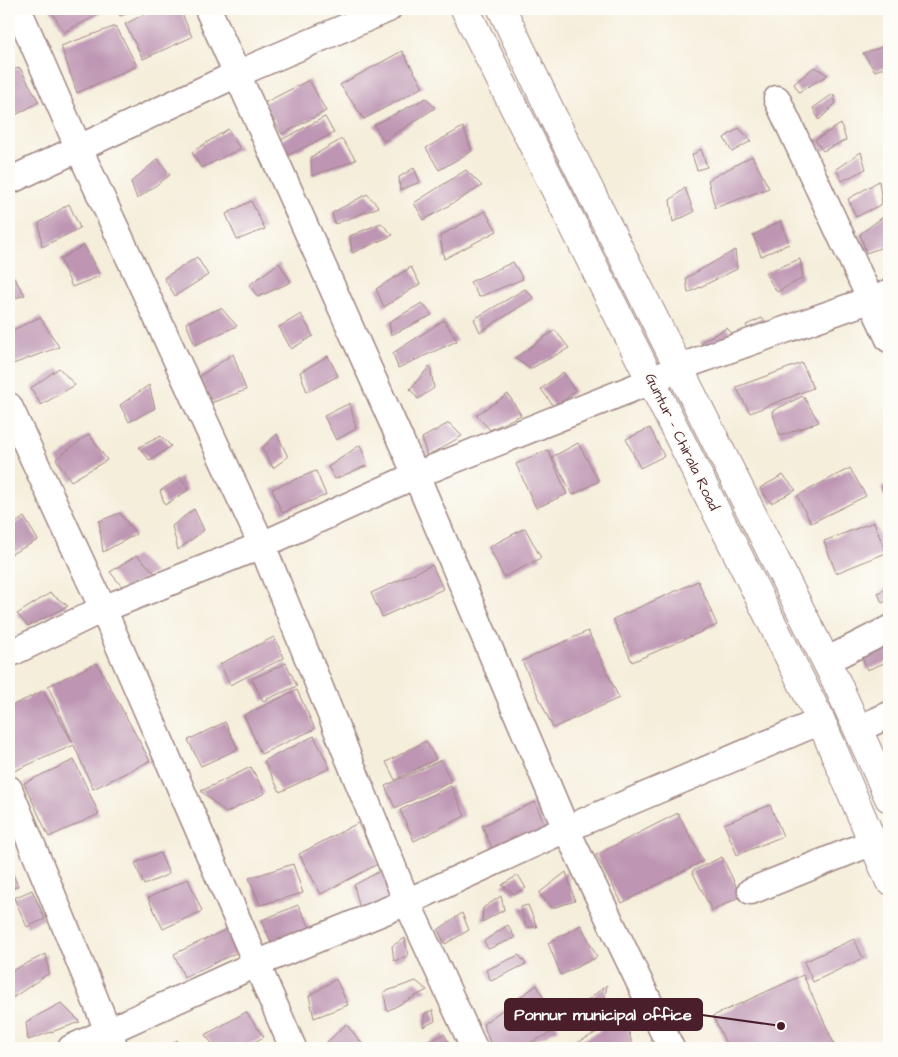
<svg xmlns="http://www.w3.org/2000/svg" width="898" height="1057" font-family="'Architects Daughter',sans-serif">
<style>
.building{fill:#be96b3}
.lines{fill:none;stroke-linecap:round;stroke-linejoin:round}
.minor-casing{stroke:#a08683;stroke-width:29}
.major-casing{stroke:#a08683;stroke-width:30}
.minor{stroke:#fff;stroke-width:26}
.major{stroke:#fff;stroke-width:28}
.labels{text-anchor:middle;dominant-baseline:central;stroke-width:4;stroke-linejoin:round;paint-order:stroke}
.street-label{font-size:15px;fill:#4a1f2b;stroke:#fdfcf7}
.leader{fill:none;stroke:#4a1f2b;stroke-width:2}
.callout-dot{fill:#4a1f2b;stroke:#fdfcf7;stroke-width:2}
.callout{fill:#4a1f2b;stroke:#4a1f2b;stroke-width:2}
.callout-label{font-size:16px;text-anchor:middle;font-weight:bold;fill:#fff}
</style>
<rect width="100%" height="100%" fill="#fdfcf7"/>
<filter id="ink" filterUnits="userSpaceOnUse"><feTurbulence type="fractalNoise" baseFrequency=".02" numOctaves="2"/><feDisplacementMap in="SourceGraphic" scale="10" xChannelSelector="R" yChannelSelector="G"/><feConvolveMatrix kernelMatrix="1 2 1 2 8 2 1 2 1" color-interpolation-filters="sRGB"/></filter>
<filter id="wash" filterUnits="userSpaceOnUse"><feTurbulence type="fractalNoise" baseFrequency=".0096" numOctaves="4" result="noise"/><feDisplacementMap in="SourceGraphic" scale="20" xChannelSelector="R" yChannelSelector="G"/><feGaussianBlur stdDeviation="1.12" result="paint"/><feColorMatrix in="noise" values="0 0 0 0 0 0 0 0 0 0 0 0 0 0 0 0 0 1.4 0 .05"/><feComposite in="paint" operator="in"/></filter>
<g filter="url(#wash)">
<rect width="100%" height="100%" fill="#f5eedb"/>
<g id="blocks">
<g class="building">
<polygon points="50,9 98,9 100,14 64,32"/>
<polygon points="117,9 137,9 120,16"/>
<polygon points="155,9 180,9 192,37 143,59 125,24"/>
<polygon points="116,26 137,66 77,93 61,46"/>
<polygon points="889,45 889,66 875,71 863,53"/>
<polygon points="402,51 423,87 364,119 340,85"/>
<polygon points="814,67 828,75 799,92 794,84"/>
<polygon points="20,68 39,102 12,117 9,110 9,70"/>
<polygon points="309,80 326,111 282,134 264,103"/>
<polygon points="833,94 836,103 819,120 813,108"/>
<polygon points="426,98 435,108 384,141 374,125"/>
<polygon points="325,117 334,133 284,157 281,140"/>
<polygon points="841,124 846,140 823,151 815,140"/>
<polygon points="463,127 472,151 439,170 426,148"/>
<polygon points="739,128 751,141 732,152 724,138"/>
<polygon points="228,129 240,149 201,168 192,152"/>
<polygon points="342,139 356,160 312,176 311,157"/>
<polygon points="701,149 707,167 697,170 692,155"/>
<polygon points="861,152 866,169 842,181 836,169"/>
<polygon points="752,156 769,188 715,208 708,180"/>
<polygon points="158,159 170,175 137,199 131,182"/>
<polygon points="414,168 420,182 400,190 399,177"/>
<polygon points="466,170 482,186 424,220 414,203"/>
<polygon points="879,181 882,204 856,217 848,199"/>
<polygon points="685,188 694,212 673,222 670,200"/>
<polygon points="367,194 379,207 335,224 332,213"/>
<polygon points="251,201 265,229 237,240 226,214"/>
<polygon points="69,204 80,228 42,247 39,223"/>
<polygon points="485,211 497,231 444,259 440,236"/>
<polygon points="887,214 889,218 889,245 866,253 860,234"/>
<polygon points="781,221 789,244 761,256 753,235"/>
<polygon points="381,223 393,235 352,253 350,236"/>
<polygon points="84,245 100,276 72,287 60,259"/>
<polygon points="735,250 737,269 688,293 686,278"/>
<polygon points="197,257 208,275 175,296 164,278"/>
<polygon points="800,259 803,278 777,292 765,273"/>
<polygon points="513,262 523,279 479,297 470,282"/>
<polygon points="279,263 291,282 258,297 249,285"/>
<polygon points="411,267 420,284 384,307 376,289"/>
<polygon points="14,278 25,295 9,300 9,281"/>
<polygon points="525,289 534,298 480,332 474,319"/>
<polygon points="422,303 432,315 391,335 389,322"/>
<polygon points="221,308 237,326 195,345 186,323"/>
<polygon points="301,314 313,336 291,349 279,327"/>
<polygon points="40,317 59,347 13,364 9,353 9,332"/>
<polygon points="762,318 769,325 750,332 746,325"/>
<polygon points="444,320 457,341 398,368 393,353"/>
<polygon points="727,328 734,336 708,348 700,342"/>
<polygon points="555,330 569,348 530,369 515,358"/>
<polygon points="233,354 246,390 211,403 200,376"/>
<polygon points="328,356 338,376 307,392 300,372"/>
<polygon points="802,363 813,388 750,413 736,387"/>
<polygon points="430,366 434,388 418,399 410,389"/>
<polygon points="59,368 75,385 41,405 31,388"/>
<polygon points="563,372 575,391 555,408 541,389"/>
<polygon points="149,385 155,408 129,422 120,405"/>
<polygon points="508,394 521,415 490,430 476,415"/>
<polygon points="803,396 819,422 780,436 772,411"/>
<polygon points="350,403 356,429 336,440 324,416"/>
<polygon points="449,423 462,436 427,456 422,438"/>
<polygon points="650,428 664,456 640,468 626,439"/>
<polygon points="89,434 107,460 71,481 56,459"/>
<polygon points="277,434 288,457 273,468 262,448"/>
<polygon points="161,436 171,446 150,461 139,447"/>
<polygon points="578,443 599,481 573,495 552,457"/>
<polygon points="360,445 368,465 335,479 328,467"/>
<polygon points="548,450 567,494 536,508 516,464"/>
<polygon points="850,468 866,496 811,523 797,496"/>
<polygon points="316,471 326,495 282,513 272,489"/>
<polygon points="783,475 796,490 771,503 760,488"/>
<polygon points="181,477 188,490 165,505 160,491"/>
<polygon points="889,483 889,508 881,487"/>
<polygon points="194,509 204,530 178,550 172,526"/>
<polygon points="120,513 136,534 103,552 99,521"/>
<polygon points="24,517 38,540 9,555 9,528"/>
<polygon points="874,522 886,553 836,573 824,541"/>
<polygon points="525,528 541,558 504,577 489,547"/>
<polygon points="137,555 155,573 124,589 110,572"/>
<polygon points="432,565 443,589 382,617 371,593"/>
<polygon points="698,581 717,625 632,662 613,619"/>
<polygon points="889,586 889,600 882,603 878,593"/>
<polygon points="50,593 68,606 28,626 17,614"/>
<polygon points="588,631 619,698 553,728 522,661"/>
<polygon points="274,637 284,658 230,685 220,664"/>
<polygon points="889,645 889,661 867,670 862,657"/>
<polygon points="97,663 150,761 93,789 74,745 14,771 9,757 9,707 43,691 73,743 48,686"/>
<polygon points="286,663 297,686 263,701 252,679"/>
<polygon points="297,690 315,729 261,754 244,715"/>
<polygon points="225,722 238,749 201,766 188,740"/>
<polygon points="314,736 330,768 280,792 264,761"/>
<polygon points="426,741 436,759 395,780 386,762"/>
<polygon points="74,760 99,814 49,837 24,783"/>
<polygon points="441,760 451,782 395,808 385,786"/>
<polygon points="251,767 265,793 226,813 201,791"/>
<polygon points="451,786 465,816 414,841 400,810"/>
<polygon points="535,802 549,835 497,859 482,826"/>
<polygon points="770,805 783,836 737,855 724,824"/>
<polygon points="678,813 703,861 622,903 596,855"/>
<polygon points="358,823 378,864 321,894 299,854"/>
<polygon points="160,853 169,874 144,885 135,863"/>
<polygon points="722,857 741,896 712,911 692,871"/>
<polygon points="293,864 303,893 260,905 249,878"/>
<polygon points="9,865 18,886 9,890"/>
<polygon points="382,870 395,898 361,914 354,885"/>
<polygon points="566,872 575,901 552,908 539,893"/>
<polygon points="518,875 526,888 514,894 502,885"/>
<polygon points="188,879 202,911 163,929 148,898"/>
<polygon points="32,890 45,919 27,927 14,898"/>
<polygon points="501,896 504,910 482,922 483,908"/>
<polygon points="298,905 314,935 274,950 262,920"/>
<polygon points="528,905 537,927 526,927 520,907"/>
<polygon points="462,913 469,930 445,944 438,930"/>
<polygon points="508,925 515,938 488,949 484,941"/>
<polygon points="581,925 597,957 561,975 548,943"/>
<polygon points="227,929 238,952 184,977 174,954"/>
<polygon points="405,938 408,956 394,961 392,946"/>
<polygon points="854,939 863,958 813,982 804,962"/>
<polygon points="46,954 49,973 11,999 11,971"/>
<polygon points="519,955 526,964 491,981 486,970"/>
<polygon points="803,975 836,1048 728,1048 713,1016"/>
<polygon points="336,979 348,1005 314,1018 309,996"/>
<polygon points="416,981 427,990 387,1011 384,992"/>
<polygon points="537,985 559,1029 519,1048 492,1048 483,1024"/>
<polygon points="607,985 603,1007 579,1020 575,1010"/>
<polygon points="61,1003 80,1022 28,1040 26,1022"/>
<polygon points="433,1010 435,1021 423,1027 425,1013"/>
<polygon points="246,1012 264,1037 242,1048 216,1048 205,1035"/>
<polygon points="625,1017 632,1044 623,1048 580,1048 577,1043"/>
<polygon points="346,1024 365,1047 321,1048"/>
<polygon points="444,1034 451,1046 445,1048 427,1048 424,1045"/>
<polygon points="177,1040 179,1048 165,1048"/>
</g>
</g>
</g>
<g filter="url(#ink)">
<use href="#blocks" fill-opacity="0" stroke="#a08683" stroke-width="1"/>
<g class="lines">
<g class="minor-casing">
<g id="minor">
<polyline points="18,9 79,149 262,545 407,902 474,1048"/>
<polyline points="208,9 416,475 566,829 671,1048"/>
<polyline points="777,99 889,339"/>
<polyline points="9,181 237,74 388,9"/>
<polyline points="9,406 103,609 293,1048"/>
<polyline points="9,654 103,609 262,545 416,475 651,381 680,367 889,293"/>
<polyline points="826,661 889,629"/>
<polyline points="858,729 889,715"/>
<polyline points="9,789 115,1048"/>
<polyline points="751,891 873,842"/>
<polyline points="71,1048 256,964 407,902 566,829 821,721"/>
</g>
</g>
<g class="major-casing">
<g id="major">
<polyline points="465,9 821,721 889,880"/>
<polyline points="502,9 557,125 836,681 889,798"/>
</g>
</g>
<use href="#minor" class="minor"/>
<use href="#major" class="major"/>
</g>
</g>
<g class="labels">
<g class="street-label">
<text transform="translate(682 442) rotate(64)">Guntur - Chirala Road</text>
</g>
</g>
<path class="leader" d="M781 1026L702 1015"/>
<circle class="callout-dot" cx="781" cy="1026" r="5"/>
<rect class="callout" x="505" y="999" width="197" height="31" rx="5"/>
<g class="callout-label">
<text x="603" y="1020">Ponnur municipal office</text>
</g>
<rect width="898" height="1057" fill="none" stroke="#fdfcf7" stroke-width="30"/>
</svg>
